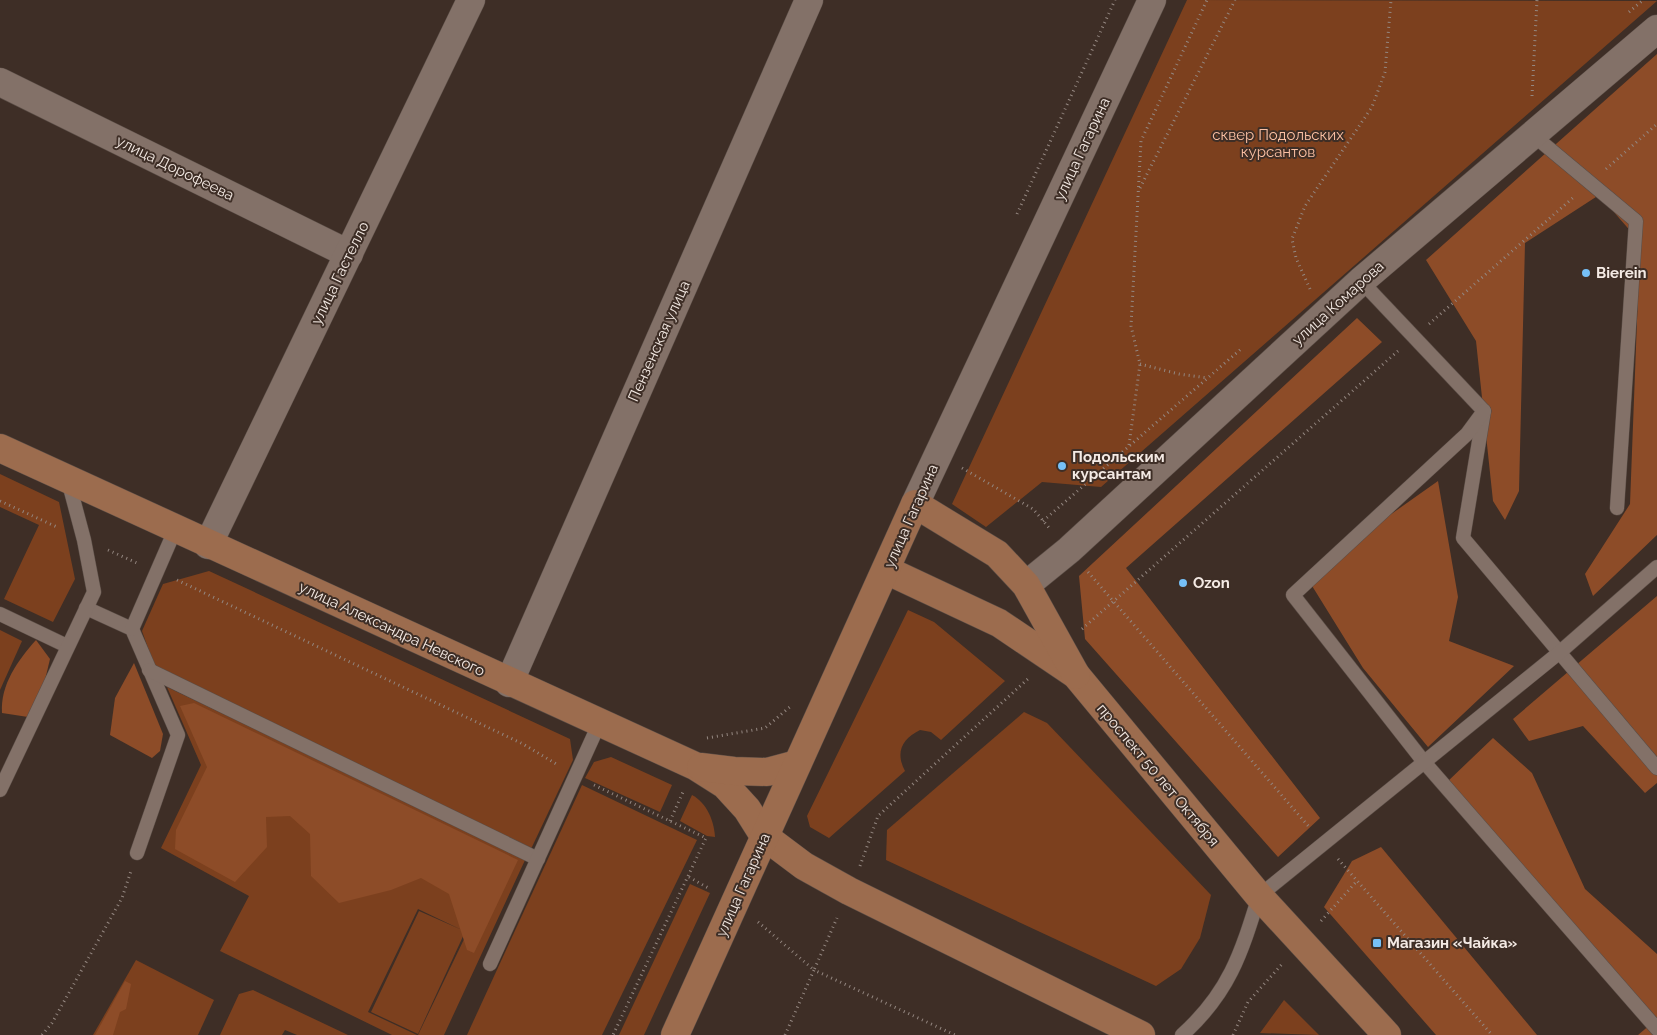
<svg xmlns="http://www.w3.org/2000/svg" width="1657" height="1035" font-family="Raleway,sans-serif">
<style>
.green{fill:#7c401e}
.forest{fill:#8d4c28}
.lines{fill:none;stroke-linecap:round;stroke-linejoin:round}
.service-casing{stroke:#5a4d46;stroke-width:15}
.minor-casing{stroke:#5a4d46;stroke-width:29}
.tertiary-casing{stroke:#5a4d46;stroke-width:29}
.secondary-casing{stroke:#5a4d46;stroke-width:29}
.path{stroke:#948780;stroke-width:3;stroke-dasharray:1 4;stroke-linecap:butt}
.service{stroke:#837168;stroke-width:14}
.minor{stroke:#837168;stroke-width:28}
.tertiary{stroke:#837168;stroke-width:28}
.secondary{stroke:#9c6c4e;stroke-width:28}
.poi-dot{fill:#76c0f7;stroke:#3e2e26;stroke-width:2}
.labels{text-anchor:middle;dominant-baseline:central;stroke-width:4;stroke-linejoin:round;paint-order:stroke}
.park-label{font-size:15px;fill:#fcc1a4;stroke:#3e2e26}
.street-label{font-size:15px;fill:#f4eae4;stroke:#3e2e26}
.poi-label{font-size:15px;font-weight:bold;fill:#f4eae4;stroke:#3e2e26;text-anchor:start}
</style>
<rect width="100%" height="100%" fill="#3e2e26"/>
<g class="green">
<polygon points="1187,0 1657,1 1101,487 1042,482 986,527 952,504"/>
<polygon points="0,474 59,502 75,579 53,622 4,599 39,525 0,507"/>
<polygon points="209,571 570,739 573,760 531,849 154,665 142,631 163,584"/>
<path d="M 908,610 L 934,622 L 1005,681 L 941,740 L 931,732 L 920,730 C 902,739 895,752 905,771 L 829,838 L 810,827 L 807,816 Z"/>
<polygon points="0,630 22,641 0,690"/>
<polygon points="167,687 526,858 444,1035 418,1035 467,933 465,932 418,1034 371,1012 419,911 462,930 418,909 368,1012 417,1035 392,1035 220,951 249,896 161,848 201,765"/>
<polygon points="1024,712 1047,723 1211,895 1200,938 1181,969 1156,986 886,860 887,830"/>
<polygon points="611,757 672,785 660,812 585,778 594,762"/>
<polygon points="582,785 697,840 602,1035 467,1035"/>
<path d="M 692,795 C 707,803 714,821 715,837 L 707,836 L 680,821 Z"/>
<polygon points="690,884 710,893 644,1035 619,1035"/>
<polygon points="136,960 214,1000 198,1035 93,1035"/>
<polygon points="253,990 348,1035 297,1035 285,1030 282,1035 220,1035 239,994"/>
<polygon points="1284,1000 1319,1035 1260,1033"/>
</g>
<g class="forest">
<polygon points="1657,54 1657,535 1593,596 1585,574 1630,504 1640,242 1599,195 1525,243 1519,491 1505,520 1493,501 1476,341 1426,260"/>
<polygon points="1357,318 1382,342 1126,568 1320,818 1278,857 1085,639 1079,576"/>
<polygon points="1438,481 1458,597 1449,641 1514,666 1428,747 1363,668 1309,581 1380,522"/>
<polygon points="1657,596 1657,783 1645,793 1583,726 1529,741 1513,719"/>
<path d="M 36,640 L 50,659 L 45,680 L 28,717 L 2,713 C 0,685 18,660 36,640 Z"/>
<polygon points="134,663 163,734 160,751 152,758 110,735 115,698"/>
<polygon points="194,703 518,860 474,953 467,950 449,894 421,878 391,890 339,903 311,876 310,834 290,816 266,817 267,847 235,882 175,849 176,830 207,767 180,706"/>
<polygon points="1493,738 1532,773 1585,889 1657,954 1657,1035 1638,1035 1651,1024 1446,783"/>
<polygon points="1381,847 1537,1035 1436,1035 1324,907 1352,861"/>
<polygon points="125,981 131,984 126,1009 120,1012 113,1035 95,1035"/>
</g>
<g class="lines">
<g class="service-casing">
<g id="service">
<polyline points="1533,135 1636,221 1617,508"/>
<polyline points="1361,281 1484,411 1463,538 1657,768"/>
<polyline points="1484,411 1467,434 1293,595 1424,762 1657,1029"/>
<polyline points="86,608 132,629 178,735 137,853"/>
<polyline points="0,614 67,646"/>
<polyline points="132,629 175,530"/>
<polyline points="149,670 538,859"/>
<polyline points="0,790 94,592 84,540 68,480"/>
<polyline points="490,964 599,724"/>
<path d="M 1182,1035 C 1229,993 1241,954 1259,896 L 1560,652 L 1657,567"/>
</g>
</g>
<g class="minor-casing">
<g id="minor">
<polyline points="0,82 349,254"/>
<polyline points="208,545 471,0"/>
<polyline points="1026,585 1069,550 1361,281 1657,29"/>
<polyline points="509,683 809,0"/>
</g>
</g>
<g class="tertiary-casing">
<polyline id="tertiary" points="915,504 1152,0"/>
</g>
<g class="secondary-casing">
<g id="secondary">
<polyline points="0,448 695,766 725,785 747,809 764,836 804,866 849,891 1141,1035"/>
<polyline points="886,570 999,623 1076,675 1259,896 1387,1035"/>
<polyline points="701,767 734,771 767,772 797,764"/>
<polyline points="675,1035 915,504 997,554 1026,585 1076,675"/>
</g>
</g>
<g class="path">
<polyline points="1629,12 1643,0"/>
<polyline points="1532,96 1537,0"/>
<polyline points="1606,169 1657,124"/>
<polyline points="1140,188 1235,0"/>
<polyline points="1017,214 1115,0"/>
<polyline points="1310,289 1296,258 1292,239 1305,206 1372,107 1385,72 1391,0"/>
<polyline points="1429,324 1575,196"/>
<polyline points="1140,364 1179,374 1208,378"/>
<polyline points="1129,445 1140,364 1131,326 1141,141 1207,0"/>
<polyline points="962,468 1033,509 1051,530"/>
<polyline points="0,501 59,528"/>
<polyline points="1043,521 1241,349"/>
<polyline points="108,550 137,563"/>
<polyline points="1088,572 1310,828"/>
<polyline points="177,580 523,744 558,765"/>
<polyline points="1082,629 1398,351"/>
<polyline points="707,738 765,728 791,706"/>
<polyline points="594,785 706,838 613,1035"/>
<polyline points="670,821 683,792"/>
<polyline points="1338,859 1492,1035"/>
<polyline points="860,866 878,816 1030,677"/>
<polyline points="689,877 710,889"/>
<polyline points="1321,921 1357,881"/>
<polyline points="758,922 814,970 837,918"/>
<polyline points="42,1035 52,1023 122,898 131,871"/>
<polyline points="785,1035 814,970 955,1035"/>
<polyline points="1233,1035 1248,1002 1283,963"/>
</g>
<use href="#service" class="service"/>
<use href="#minor" class="minor"/>
<use href="#tertiary" class="tertiary"/>
<use href="#secondary" class="secondary"/>
</g>
<g class="poi-dot">
<circle cx="1586" cy="273" r="5"/>
<circle cx="1062" cy="466" r="5"/>
<circle cx="1183" cy="583" r="5"/>
<rect x="1372" y="938" width="10" height="10" rx="2.5"/>
</g>
<g class="labels">
<g class="park-label">
<text x="1278" y="135">сквер Подольских<tspan x="1278" dy="17">курсантов</tspan></text>
</g>
<g class="street-label">
<text transform="translate(1082 149) rotate(-65)">улица Гагарина</text>
<text transform="translate(175 168) rotate(26)">улица Дорофеева</text>
<text transform="translate(340 273) rotate(-64)">улица Гастелло</text>
<text transform="translate(1338 303) rotate(-42)">улица Комарова</text>
<text transform="translate(659 341) rotate(-66)">Пензенская улица</text>
<text transform="translate(911 516) rotate(-66)">улица Гагарина</text>
<text transform="translate(392 629) rotate(25)">улица Александра Невского</text>
<text transform="translate(1158 775) rotate(50)">проспект 50 лет Октября</text>
<text transform="translate(743 885) rotate(-66)">улица Гагарина</text>
</g>
<g class="poi-label">
<text x="1596" y="273">Bierein</text>
<text x="1072" y="457">Подольским<tspan x="1072" dy="17">курсантам</tspan></text>
<text x="1193" y="583">Ozon</text>
<text x="1387" y="943">Магазин «Чайка»</text>
</g>
</g>
</svg>
